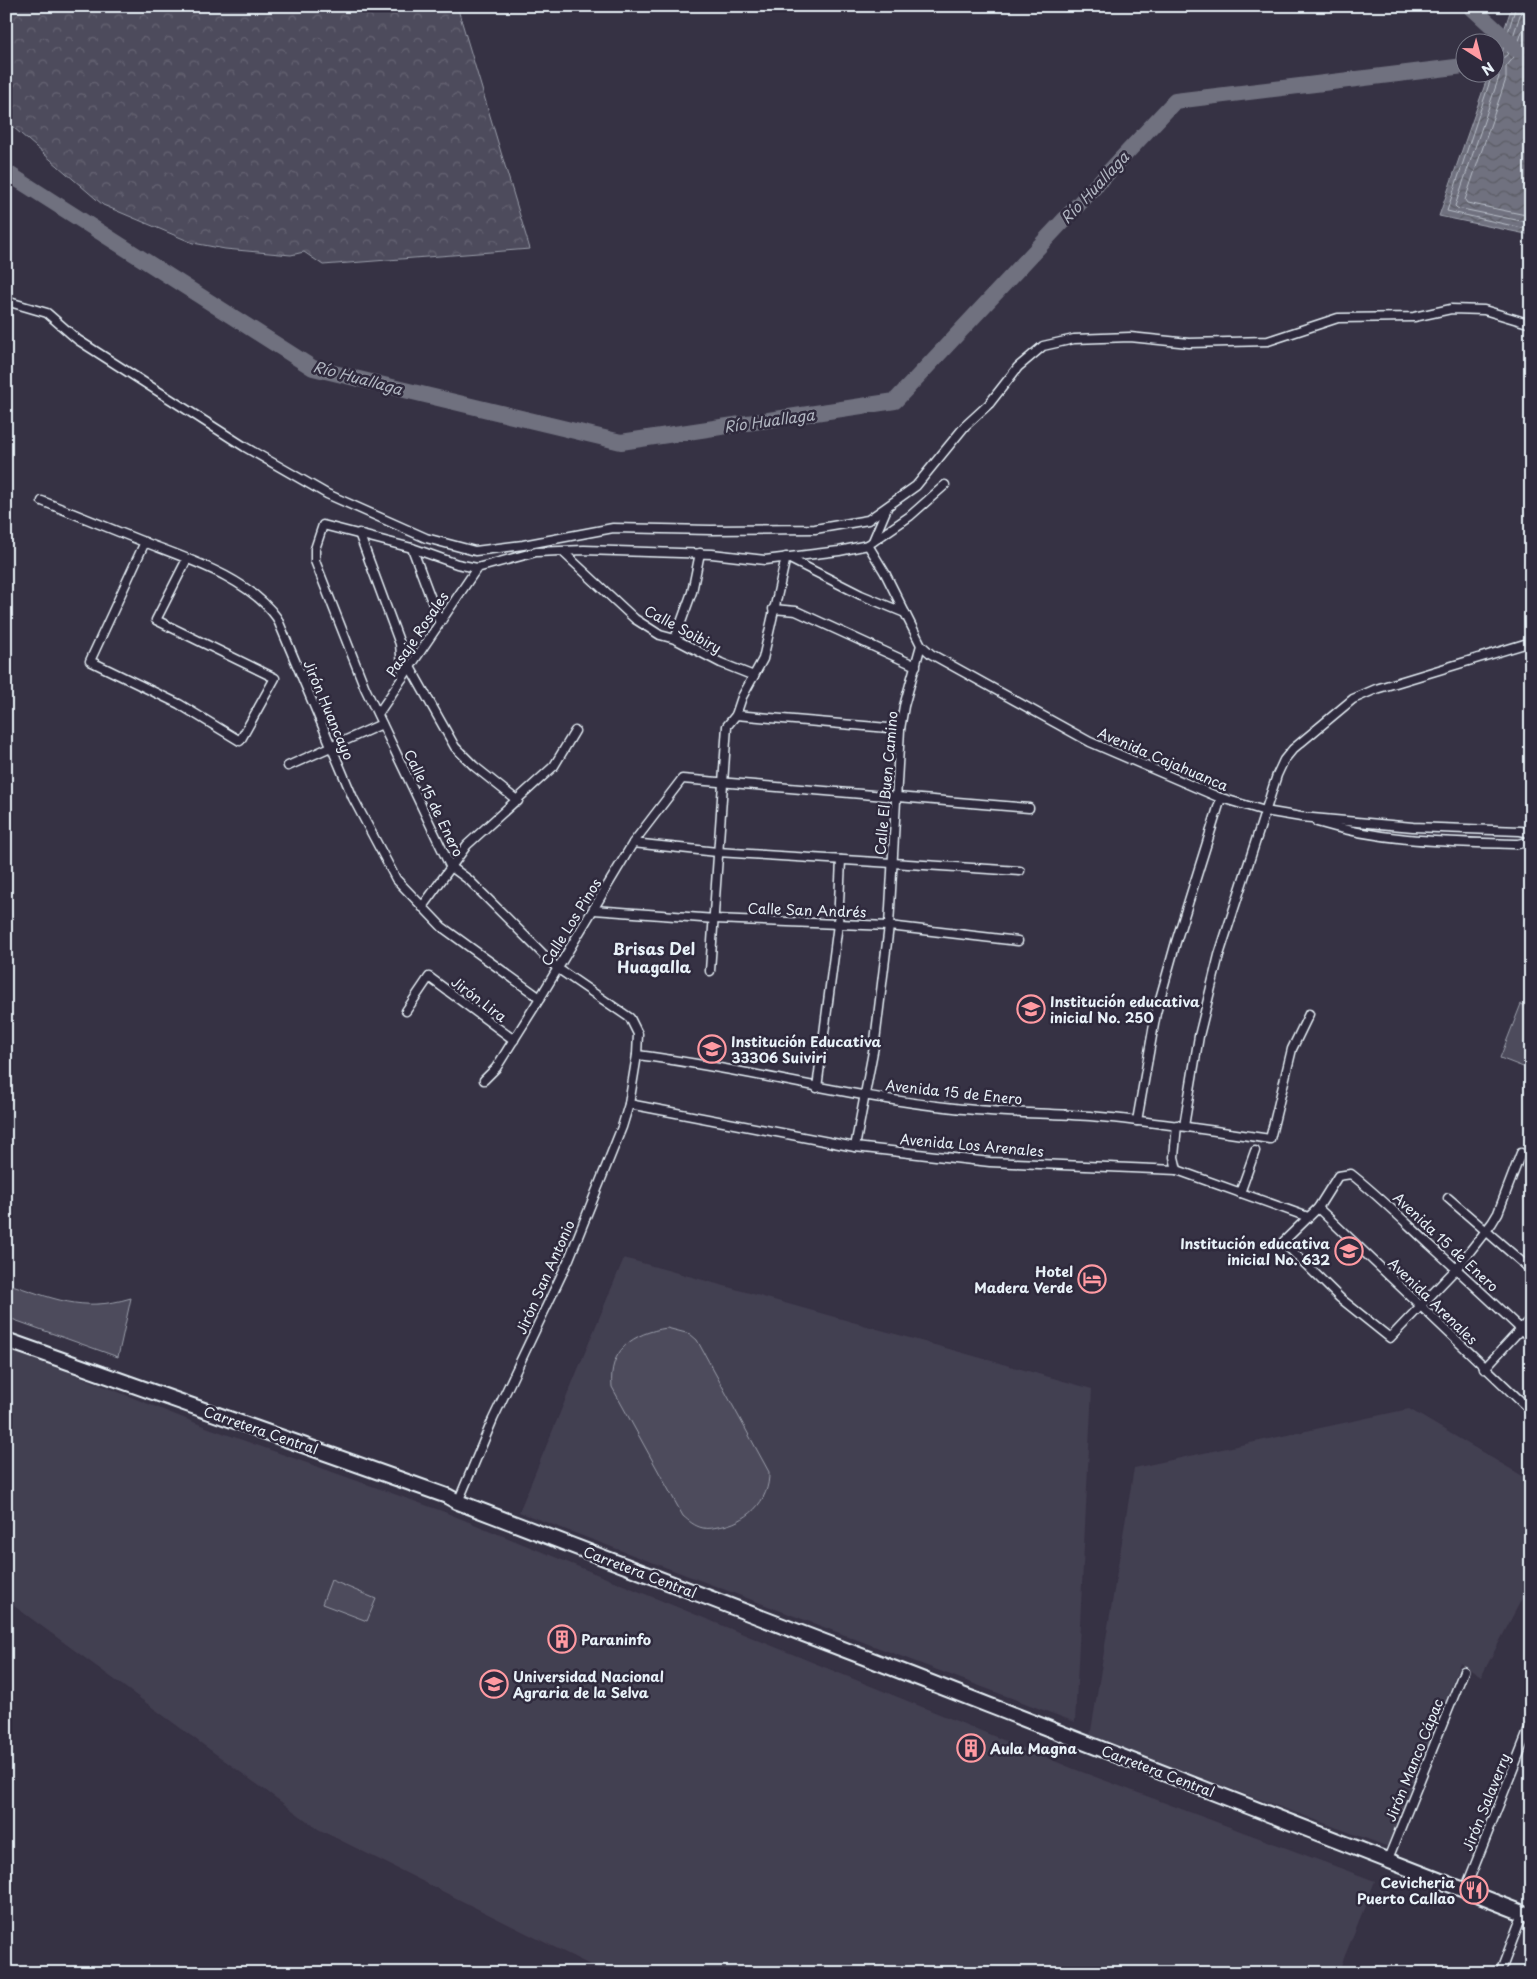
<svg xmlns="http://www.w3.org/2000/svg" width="1537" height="1979" font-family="'Playpen Sans',sans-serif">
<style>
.built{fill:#433f51}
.green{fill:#4d4b5c;stroke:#9a9eaa}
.forest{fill:url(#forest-crowns);stroke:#9a9eaa}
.water{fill:url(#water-waves);stroke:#a0a4af}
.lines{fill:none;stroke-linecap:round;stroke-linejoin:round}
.shore{stroke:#b8bec8;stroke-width:1}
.river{stroke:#70717f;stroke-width:16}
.street-casing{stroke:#e8f1f8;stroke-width:11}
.highway-casing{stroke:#e8f1f8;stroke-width:18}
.street{stroke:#2f2a3d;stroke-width:8}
.highway{stroke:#2f2a3d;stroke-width:14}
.labels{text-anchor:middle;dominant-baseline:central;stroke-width:5;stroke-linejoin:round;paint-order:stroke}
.street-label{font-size:14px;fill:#e8f1f8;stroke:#2f2a3d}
.poi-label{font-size:14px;font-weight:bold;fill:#e8f1f8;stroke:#2f2a3d;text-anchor:start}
.water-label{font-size:15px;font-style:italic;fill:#b2b7c2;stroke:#2f2a3d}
.quarter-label{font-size:16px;font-weight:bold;fill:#e8f1f8;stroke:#2f2a3d}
</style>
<defs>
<pattern id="forest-crowns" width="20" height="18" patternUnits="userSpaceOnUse" patternTransform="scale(1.25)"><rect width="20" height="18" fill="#4d4b5c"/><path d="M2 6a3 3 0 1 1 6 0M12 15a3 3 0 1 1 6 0" fill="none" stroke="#676574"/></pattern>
<pattern id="water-waves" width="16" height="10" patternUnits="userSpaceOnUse" patternTransform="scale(1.25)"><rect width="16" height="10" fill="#70717f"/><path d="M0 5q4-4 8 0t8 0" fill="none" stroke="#5b5c64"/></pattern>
</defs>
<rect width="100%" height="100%" fill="#363244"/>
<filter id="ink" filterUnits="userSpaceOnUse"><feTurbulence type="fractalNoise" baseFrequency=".02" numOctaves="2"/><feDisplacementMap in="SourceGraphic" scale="10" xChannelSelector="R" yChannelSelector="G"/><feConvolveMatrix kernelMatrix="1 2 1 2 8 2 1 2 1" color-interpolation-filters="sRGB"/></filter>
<g filter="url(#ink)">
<g class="built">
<polygon points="624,1258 1092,1389 1075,1722 519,1512"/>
<polygon points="6,1347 206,1427 442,1511 1074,1769 1375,1881 1338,1973 606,1973 318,1829 6,1600"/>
<polygon points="1409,1409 1531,1481 1531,1581 1481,1677 1460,1663 1389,1847 1090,1737 1134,1468"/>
</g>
<g class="green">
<polygon points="1521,1004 1531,1008 1531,1070 1500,1058"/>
<path d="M 6,1283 C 53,1298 81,1313 131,1298 L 118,1357 L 6,1317 Z"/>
<path d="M 667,1328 L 690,1334 L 697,1340 L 769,1472 C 770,1502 746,1523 718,1527 C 713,1528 707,1529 703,1528 C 694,1526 689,1521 683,1516 L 612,1387 C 608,1350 633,1333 667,1328 Z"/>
<polygon points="331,1580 376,1599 367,1621 322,1604"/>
</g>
<polygon class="forest" points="6,6 457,6 530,249 323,265 304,252 291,255 225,249 193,243 103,205 6,121"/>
<polygon class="water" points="1512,6 1531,6 1531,235 1439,216 1489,73 1494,72 1495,57"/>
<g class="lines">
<g class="shore">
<polyline points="1523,6 1507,55 1496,63 1499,77 1455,206 1457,208 1531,223"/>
<polyline points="1530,6 1514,57 1506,67 1506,79 1465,200 1467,203 1531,216"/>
<polyline points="1494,55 1502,52 1516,6"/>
<polyline points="1493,72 1447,211 1531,230"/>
</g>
<g class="river">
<polyline points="1470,6 1518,50"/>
<polyline points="6,172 313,368 621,442 895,401 1175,101 1464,66"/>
</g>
<g class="street-casing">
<g id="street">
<polyline points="6,301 47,313 78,340 245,447 327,494 426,538 475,551 523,545 613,528 711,530 815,529 868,520 916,486 965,426 989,404 1018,367 1043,346 1074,339 1130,337 1189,343 1268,341 1338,318 1414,317 1451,309 1484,310 1531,324"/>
<path d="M 42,501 C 74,514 106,527 139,540 C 184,558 247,576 277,618 L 353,798 L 396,879 L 442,927 L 540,998"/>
<polyline points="359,533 400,644 403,677"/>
<polyline points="873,541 887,508"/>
<polyline points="145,542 90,661 179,704 240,741 275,678 156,620 187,559"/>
<polyline points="868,545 885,573 921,645 931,654 1090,742 1218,797 1265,811 1301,817 1413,827 1520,831 1531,833"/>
<polyline points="412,548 440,623"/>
<polyline points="563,552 635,619 660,635 675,639 721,663 754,676"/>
<polyline points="773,609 796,611 916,666"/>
<polyline points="675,639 692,592 700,553"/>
<polyline points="410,667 455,747 474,766 518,801"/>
<polyline points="378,714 477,568"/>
<polyline points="736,715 900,729"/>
<polyline points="288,766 382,724"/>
<path d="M 1317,822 C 1382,842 1450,842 1518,844 L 1531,841"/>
<polyline points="633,843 717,852 1020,871"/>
<polyline points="422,907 467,845 554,766 575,731"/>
<polyline points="594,910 715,919 889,926 1018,941"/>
<polyline points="710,971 727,726 736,715 742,697 763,659 786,557 861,595 905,613"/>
<polyline points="406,1011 429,977 514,1040"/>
<path d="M 637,1055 C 743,1068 847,1097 954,1108 C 999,1113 1045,1113 1090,1116 C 1150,1121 1210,1130 1270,1139 L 1292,1049 L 1309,1014"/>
<polyline points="484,1080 496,1068 540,998 633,843 682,779 1029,808"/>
<polyline points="817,1088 838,924 841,860"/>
<polyline points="629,1104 855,1147 990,1162 1177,1170 1308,1217"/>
<polyline points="1137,1121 1156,1013 1176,942 1221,798"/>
<polyline points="1184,1126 1199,1036 1219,955 1277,775 1284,760 1293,749 1353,699 1376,689 1531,642"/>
<polyline points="855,1147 875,1041 889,926 900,729 904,706 921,645"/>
<path d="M 1521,1153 L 1498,1213 L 1492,1223 L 1456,1269 L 1390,1338 L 1340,1298 L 1283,1242 L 1318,1208 L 1338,1176 L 1351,1174 C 1379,1196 1404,1221 1430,1245 C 1464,1276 1498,1307 1531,1339"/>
<polyline points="1177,1170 1174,1157 1177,1125"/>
<polyline points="1240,1193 1255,1151"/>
<polyline points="1448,1198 1531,1270"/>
<polyline points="1318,1208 1531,1411"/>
<polyline points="1484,1369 1531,1318"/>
<polyline points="458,1502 493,1419 569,1259 622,1127 629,1104 637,1055 638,1034 630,1018 557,968 469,880 450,866 365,688 315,561 315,549 323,525 412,548 457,564 477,568 536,552 584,550 712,554 765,560 839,551 868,545 910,516 945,485"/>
<polyline points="1388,1859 1464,1671"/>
<polyline points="1465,1890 1531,1724"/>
<polyline points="1500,1973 1523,1913"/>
</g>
</g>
<g class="highway-casing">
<polyline id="highway" points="6,1340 447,1496 458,1502 911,1675 1531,1916"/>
</g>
<use href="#street" class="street"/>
<use href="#highway" class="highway"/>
</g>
</g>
<defs>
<g id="school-ring" transform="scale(1.4375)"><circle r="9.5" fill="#2f2a3d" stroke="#ff9aa2" stroke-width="1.5"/><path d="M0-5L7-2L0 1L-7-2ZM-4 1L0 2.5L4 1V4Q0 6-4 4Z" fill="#ff9aa2"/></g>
<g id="hotel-ring" transform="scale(1.4375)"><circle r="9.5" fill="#2f2a3d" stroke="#ff9aa2" stroke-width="1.5"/><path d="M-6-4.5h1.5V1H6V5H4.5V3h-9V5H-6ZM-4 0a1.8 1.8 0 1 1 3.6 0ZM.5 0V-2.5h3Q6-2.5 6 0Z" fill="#ff9aa2"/></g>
<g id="building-ring" transform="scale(1.4375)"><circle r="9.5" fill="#2f2a3d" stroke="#ff9aa2" stroke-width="1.5"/><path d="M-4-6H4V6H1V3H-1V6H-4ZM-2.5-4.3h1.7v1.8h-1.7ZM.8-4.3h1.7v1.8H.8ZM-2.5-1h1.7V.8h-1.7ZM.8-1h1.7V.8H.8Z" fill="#ff9aa2"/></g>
<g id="university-ring" transform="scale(1.4375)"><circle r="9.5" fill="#2f2a3d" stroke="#ff9aa2" stroke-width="1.5"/><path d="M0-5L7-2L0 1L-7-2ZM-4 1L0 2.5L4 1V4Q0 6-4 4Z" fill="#ff9aa2"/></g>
<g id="restaurant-ring" transform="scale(1.4375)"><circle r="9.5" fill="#2f2a3d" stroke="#ff9aa2" stroke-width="1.5"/><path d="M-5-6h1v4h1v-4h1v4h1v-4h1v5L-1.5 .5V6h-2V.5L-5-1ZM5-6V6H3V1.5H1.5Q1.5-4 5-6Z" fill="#ff9aa2"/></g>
</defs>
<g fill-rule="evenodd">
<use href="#school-ring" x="1031" y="1009"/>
<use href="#school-ring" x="712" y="1049"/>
<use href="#school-ring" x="1349" y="1251"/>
<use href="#hotel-ring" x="1092" y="1279"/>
<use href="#building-ring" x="562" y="1639"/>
<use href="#university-ring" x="494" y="1684"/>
<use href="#building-ring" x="971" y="1748"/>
<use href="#restaurant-ring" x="1474" y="1890"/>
</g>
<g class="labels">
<g class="street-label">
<text transform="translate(683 629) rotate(28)">Calle Soibiry</text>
<text transform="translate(417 634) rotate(-56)">Pasaje Rosales</text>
<text transform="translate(329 710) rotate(67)">Jirón Huancayo</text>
<text transform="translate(1163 759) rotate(23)">Avenida Cajahuanca</text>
<text transform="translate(886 783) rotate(-85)">Calle El Buen Camino</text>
<text transform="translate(434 803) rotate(64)">Calle 15 de Enero</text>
<text transform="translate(807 910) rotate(2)">Calle San Andrés</text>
<text transform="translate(571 922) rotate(-58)">Calle Los Pinos</text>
<text transform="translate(479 999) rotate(37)">Jirón Lira</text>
<text transform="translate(954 1092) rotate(6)">Avenida 15 de Enero</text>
<text transform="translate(972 1145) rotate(5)">Avenida Los Arenales</text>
<text transform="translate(1446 1242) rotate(43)">Avenida 15 de Enero</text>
<text transform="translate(545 1277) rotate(-66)">Jirón San Antonio</text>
<text transform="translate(1433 1301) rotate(44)">Avenida Arenales</text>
<text transform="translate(261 1430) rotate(19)">Carretera Central</text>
<text transform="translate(640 1572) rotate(21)">Carretera Central</text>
<text transform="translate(1414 1760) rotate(-68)">Jirón Manco Cápac</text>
<text transform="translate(1158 1771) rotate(21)">Carretera Central</text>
<text transform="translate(1486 1802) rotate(-68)">Jirón Salaverry</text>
</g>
<g class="poi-label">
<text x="1050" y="1001">Institución educativa<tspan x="1050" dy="16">inicial No. 250</tspan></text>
<text x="731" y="1041">Institución Educativa<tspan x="731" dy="16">33306 Suiviri</tspan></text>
<text x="1330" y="1243" text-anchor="end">Institución educativa<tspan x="1330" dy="16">inicial No. 632</tspan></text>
<text x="1073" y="1271" text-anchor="end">Hotel<tspan x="1073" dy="16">Madera Verde</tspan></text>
<text x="581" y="1639">Paraninfo</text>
<text x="513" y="1676">Universidad Nacional<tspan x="513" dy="16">Agraria de la Selva</tspan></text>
<text x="990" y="1748">Aula Magna</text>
<text x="1455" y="1882" text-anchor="end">Cevicheria<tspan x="1455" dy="16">Puerto Callao</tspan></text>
</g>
<g class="water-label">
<text transform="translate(1094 187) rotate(-47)">Río Huallaga</text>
<text transform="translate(358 377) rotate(15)">Río Huallaga</text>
<text transform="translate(769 420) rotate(-8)">Río Huallaga</text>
</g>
<g class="quarter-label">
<text x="654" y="948">Brisas Del<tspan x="654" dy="18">Huagalla</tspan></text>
</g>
</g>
<rect width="1537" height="1979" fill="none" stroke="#2f2a3d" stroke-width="25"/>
<rect x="12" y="12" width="1512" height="1954" fill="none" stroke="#e8f1f8" stroke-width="2" filter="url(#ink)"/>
<g transform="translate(1480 58) rotate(144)"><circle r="24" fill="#2f2a3d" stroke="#797a88"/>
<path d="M0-4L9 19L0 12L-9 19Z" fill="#ff9aa2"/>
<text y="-8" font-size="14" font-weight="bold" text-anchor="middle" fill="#e8f1f8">N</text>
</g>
</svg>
